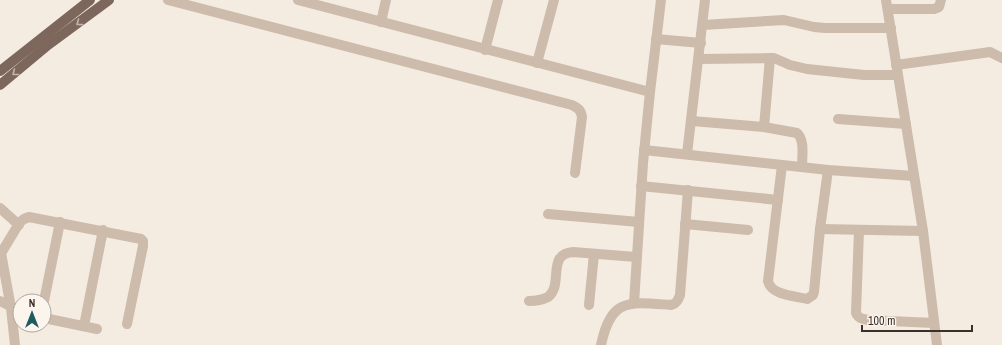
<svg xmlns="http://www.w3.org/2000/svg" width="1002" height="345" font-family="'Archivo Narrow',sans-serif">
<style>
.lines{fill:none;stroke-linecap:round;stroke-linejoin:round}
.minor{stroke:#cdbbac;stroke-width:10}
.major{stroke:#7d675c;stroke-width:10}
.oneway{stroke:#c2b5ac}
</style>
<rect width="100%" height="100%" fill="#f4ebe1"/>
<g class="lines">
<g class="minor">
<path d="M 168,0 L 572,105 C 578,108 581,110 582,117 L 575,173"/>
<polyline points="298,0 650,92"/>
<polyline points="886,0 923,231 937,345"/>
<polyline points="888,9 934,9 939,7 941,0"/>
<polyline points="381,22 386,0"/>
<polyline points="703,25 784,20 814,27 825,28 891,28"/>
<polyline points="656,39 701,43"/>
<polyline points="485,50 498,0"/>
<polyline points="699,59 774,58 790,65 807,69 864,75 898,75"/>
<polyline points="537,63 554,0"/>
<polyline points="896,65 983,53 990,52 1002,58"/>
<polyline points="838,119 906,124"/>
<path d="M 692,121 L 764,127 L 797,133 C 805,140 802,156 802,167"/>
<polyline points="764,127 770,58"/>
<polyline points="644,150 828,170 914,176"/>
<polyline points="687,154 705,0"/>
<path d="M 782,165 L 768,281 C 771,295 794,296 807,299 L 813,295 L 814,292 L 820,229 L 828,170"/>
<polyline points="641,186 778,200"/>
<polyline points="0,208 19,225"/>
<polyline points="548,214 639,222"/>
<polyline points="685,224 748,230"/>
<polyline points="820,229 923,231"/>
<path d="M 859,230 L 856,313 C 858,318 862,319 868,320 L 934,323"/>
<polyline points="1,253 11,308 15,345"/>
<polyline points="0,255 20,222 24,219 29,217 141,239 143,241 143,246 127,324"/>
<polyline points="0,301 20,311"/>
<polyline points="44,301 60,222"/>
<path d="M 529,301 C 536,301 542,300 548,297 C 564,285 546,254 573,252 L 636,257"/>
<polyline points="634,303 643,163 650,92 661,0"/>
<polyline points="589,305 594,254"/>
<polyline points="44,318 97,329"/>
<polyline points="84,326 103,230"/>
<path d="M 601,345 C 611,297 630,302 671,305 C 677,303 678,300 680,295 L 688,190"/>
</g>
<g class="major">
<polyline points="0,71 90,0"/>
<polyline points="0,85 48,45 109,0"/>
</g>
</g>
<defs><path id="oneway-chevron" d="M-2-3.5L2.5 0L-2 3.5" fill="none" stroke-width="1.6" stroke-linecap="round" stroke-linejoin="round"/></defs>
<g class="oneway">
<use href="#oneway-chevron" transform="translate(79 23) rotate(144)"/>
<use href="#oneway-chevron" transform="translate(15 73) rotate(142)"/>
</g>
<g transform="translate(32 313)"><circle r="19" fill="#fbf5ee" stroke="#aea6a0"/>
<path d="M0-3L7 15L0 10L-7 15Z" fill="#1f5a5e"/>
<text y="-6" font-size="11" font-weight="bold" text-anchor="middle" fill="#3b302b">N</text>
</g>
<path d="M862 325v6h110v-6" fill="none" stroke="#3b302b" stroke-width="2"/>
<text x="868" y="325" font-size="12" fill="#3b302b" stroke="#fbf5ee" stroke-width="3" paint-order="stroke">100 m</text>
</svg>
